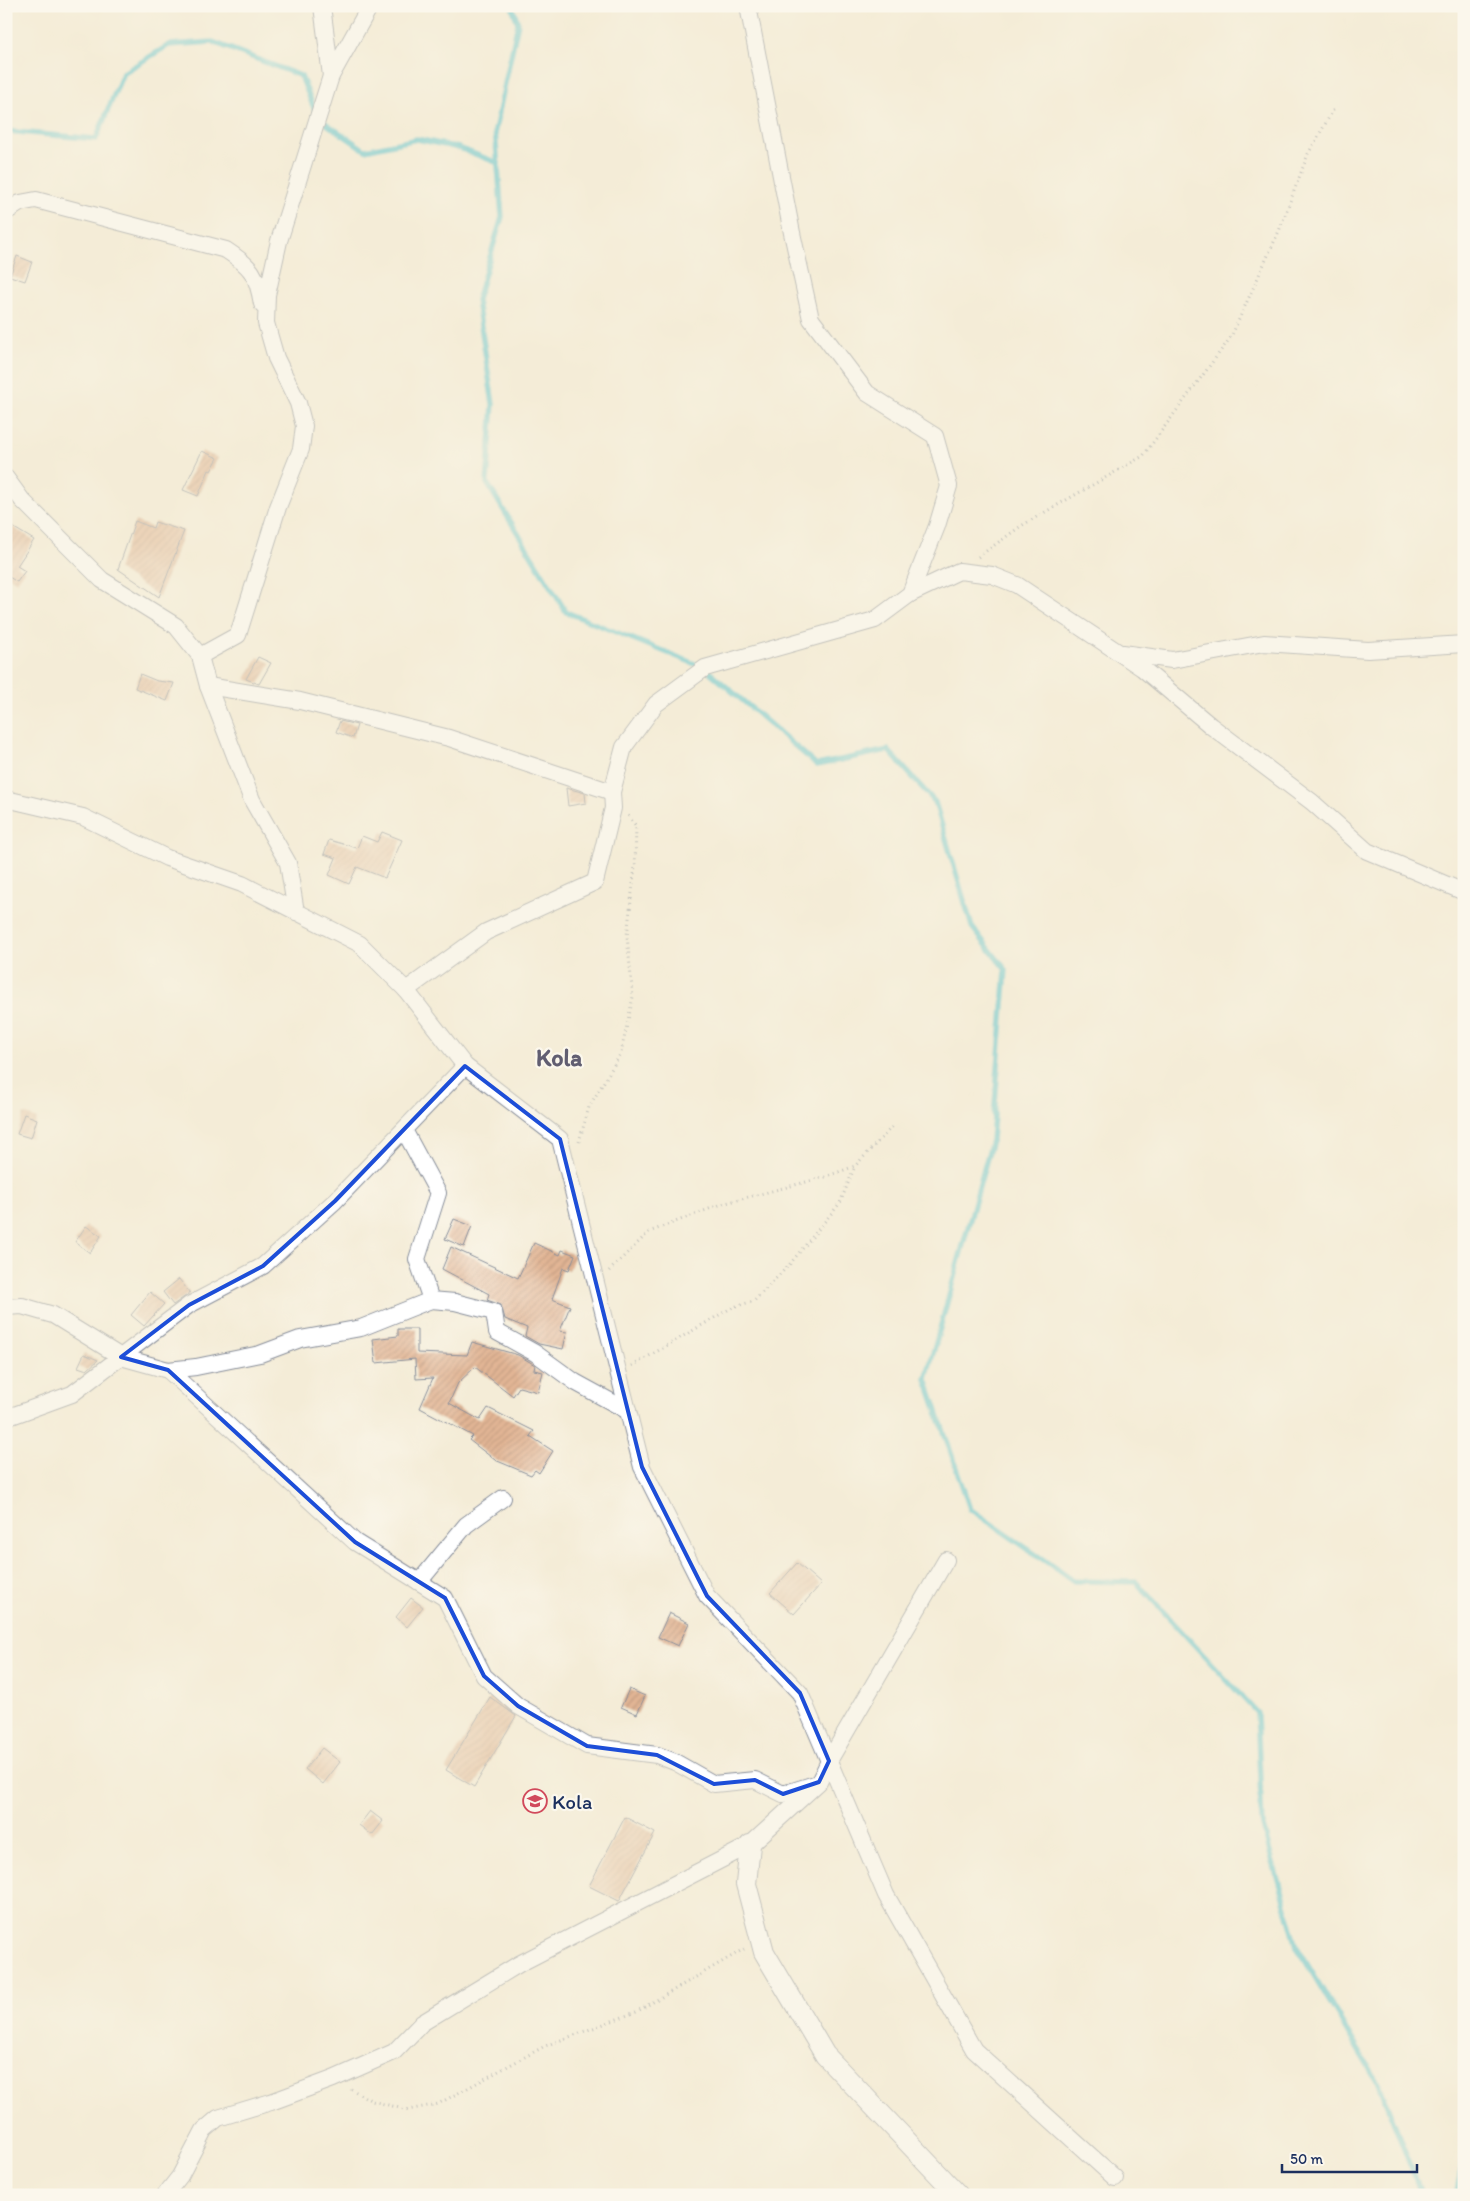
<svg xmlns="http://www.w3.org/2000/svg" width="1470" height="2201" font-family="Itim,sans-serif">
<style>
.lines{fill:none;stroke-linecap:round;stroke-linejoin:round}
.stream{stroke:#55c1cf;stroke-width:5.5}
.building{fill:url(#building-hatch)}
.minor-casing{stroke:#888e9a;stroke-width:18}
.tertiary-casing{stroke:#888e9a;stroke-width:22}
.path{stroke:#888e9a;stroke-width:3;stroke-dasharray:1 4;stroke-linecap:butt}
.minor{stroke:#fff;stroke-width:16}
.tertiary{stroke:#fff;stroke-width:20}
.marked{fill:none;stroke:#1d4ed8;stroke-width:4;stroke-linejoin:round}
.labels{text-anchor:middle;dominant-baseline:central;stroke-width:4.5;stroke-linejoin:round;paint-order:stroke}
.poi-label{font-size:21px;fill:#1b2f5e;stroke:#fbf7ec;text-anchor:start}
.quarter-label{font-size:24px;font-weight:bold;fill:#615e71;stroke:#fbf7ec}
</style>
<defs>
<pattern id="building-hatch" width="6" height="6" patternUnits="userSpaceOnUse" patternTransform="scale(1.25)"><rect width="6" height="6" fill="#e2b594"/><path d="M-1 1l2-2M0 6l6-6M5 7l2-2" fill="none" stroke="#c19c82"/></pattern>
</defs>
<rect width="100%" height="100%" fill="#fbf7ec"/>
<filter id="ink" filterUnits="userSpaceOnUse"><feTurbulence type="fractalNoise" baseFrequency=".02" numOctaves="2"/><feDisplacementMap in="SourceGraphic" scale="10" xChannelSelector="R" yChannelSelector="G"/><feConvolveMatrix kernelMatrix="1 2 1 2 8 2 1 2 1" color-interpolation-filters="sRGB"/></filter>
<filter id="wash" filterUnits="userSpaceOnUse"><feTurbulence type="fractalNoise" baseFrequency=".0096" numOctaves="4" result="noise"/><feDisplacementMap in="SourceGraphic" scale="20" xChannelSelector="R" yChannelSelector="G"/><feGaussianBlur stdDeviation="1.12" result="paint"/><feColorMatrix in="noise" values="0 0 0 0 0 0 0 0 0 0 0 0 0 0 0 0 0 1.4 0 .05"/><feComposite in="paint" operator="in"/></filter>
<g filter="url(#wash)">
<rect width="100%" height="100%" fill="#f4ecd7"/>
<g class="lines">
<g class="stream">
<polyline points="512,6 518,23 495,130 502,217 477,300 493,404 487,483 566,612 705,668 817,765 888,750 935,802 972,927 1006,970 992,1140 926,1379 970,1509 1074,1581 1136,1582 1257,1713 1262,1823 1297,1947 1378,2083 1422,2195"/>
<polyline points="6,131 96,139 123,73 169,45 213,42 301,76 318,118 365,150 417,139 459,148 498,163"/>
<polyline points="1456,2195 1464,2158"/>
</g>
</g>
<g id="blocks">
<g class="building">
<polygon points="17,256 32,262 25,281 10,276"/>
<polygon points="202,451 218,458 211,471 209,470 198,496 183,490"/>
<polygon points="135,521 153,528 155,522 184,531 159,597 118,569"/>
<polygon points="6,523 34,540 17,566 25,571 17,582 9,577 6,582"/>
<polygon points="258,657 271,663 259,684 246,679"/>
<polygon points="140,674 157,681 174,683 167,701 135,688"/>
<polygon points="340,721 357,725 353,738 336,732"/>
<polygon points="566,788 585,793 586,803 568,806"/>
<polygon points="382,832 402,840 385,878 357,867 349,884 329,875 336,858 324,854 329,840 357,848 362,836 377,842"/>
<polygon points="24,1114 37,1119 31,1138 17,1134"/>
<polygon points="454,1219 472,1226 464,1247 445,1239"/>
<polygon points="86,1226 101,1236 90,1253 75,1242"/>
<polygon points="534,1243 560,1255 562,1250 575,1255 569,1270 563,1268 552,1299 570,1306 560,1331 567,1332 563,1349 539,1344 525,1336 527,1328 505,1319 501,1305 487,1300 489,1294 442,1269 451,1247 518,1278"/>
<polygon points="179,1279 190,1293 173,1305 163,1292"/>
<polygon points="150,1292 164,1304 144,1326 131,1315"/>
<polygon points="398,1329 417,1329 417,1353 467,1355 472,1342 518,1355 535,1365 534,1370 543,1372 538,1392 519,1387 513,1396 475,1367 458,1383 449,1403 480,1420 488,1408 534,1431 530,1436 553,1451 539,1473 535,1470 531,1475 495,1460 469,1440 473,1436 420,1408 433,1378 416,1379 415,1359 376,1363 373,1339 398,1336"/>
<polygon points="84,1354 98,1360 87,1370 78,1367"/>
<polygon points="797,1563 821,1584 794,1614 770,1593"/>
<polygon points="411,1598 423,1607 407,1627 396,1617"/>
<polygon points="669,1613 689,1623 678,1646 658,1637"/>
<polygon points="629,1689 645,1696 637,1714 621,1707"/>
<polygon points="490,1697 516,1716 474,1787 446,1770"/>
<polygon points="322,1748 340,1762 323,1784 305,1769"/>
<polygon points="370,1811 383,1821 372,1835 359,1825"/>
<polygon points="625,1817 655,1833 619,1901 589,1886"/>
</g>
</g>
</g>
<g filter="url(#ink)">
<use href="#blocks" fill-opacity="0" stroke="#888e9a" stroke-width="1"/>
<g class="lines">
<g class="minor-casing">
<g id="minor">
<polyline points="322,6 331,76"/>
<path d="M 6,212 L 20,203 L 36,200 L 226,250 C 252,267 257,274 262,304"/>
<polyline points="6,478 22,500 102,580 176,626 200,656 208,686 252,800 288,863 296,912"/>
<polyline points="910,594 959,571 992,575 1017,585 1142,668 1211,726 1312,802 1367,851 1464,892"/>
<polyline points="1123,653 1172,660 1264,643 1368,650 1464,644"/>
<polyline points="200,656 238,635 278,507 301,449 304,426 298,403 276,358 266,323 267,295 279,241 331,76 370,6"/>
<polyline points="208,686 300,701 449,738 612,792"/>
<polyline points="6,799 83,817 167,858 242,884 360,944 406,990 465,1066 560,1139 642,1467 707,1596 800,1693 886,1895 974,2050 1115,2178"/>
<polyline points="406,990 486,932 595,882 613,808 612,792 624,747 656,704 705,668 875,620 910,594 937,526 949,486 935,436 867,393 811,319 792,233 748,6"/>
<polyline points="404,1130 438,1193 417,1259 431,1300 455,1302 494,1312 497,1332 535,1353 575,1382 628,1411"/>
<polyline points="6,1307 22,1306 53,1315 121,1357 168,1370 196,1367 260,1354 300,1339 361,1328 431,1300"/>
<polyline points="168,1370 355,1542 445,1598 484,1676 518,1706 587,1746 657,1755 675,1762 714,1784 755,1780 783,1794 815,1784"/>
<polyline points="6,1418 72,1394 189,1305 263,1266 335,1201 465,1066"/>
<polyline points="419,1582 466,1525 503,1498"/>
<polyline points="165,2195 180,2176 204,2130 218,2118 271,2102 333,2079 394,2052 422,2023 519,1964 750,1845 819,1782 829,1761 946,1560"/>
</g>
</g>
<g class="tertiary-casing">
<polyline id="tertiary" points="750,1845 746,1884 764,1952 825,2055 958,2195"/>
</g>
<g class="path">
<polyline points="978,557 1021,526 1143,456 1231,337 1279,231 1308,154 1335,107"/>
<polyline points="579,1142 589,1107 621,1053 633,997 627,936 635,866 636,826 628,815"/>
<polyline points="609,1271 649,1232 722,1204 825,1177 855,1166 892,1127"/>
<polyline points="632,1366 733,1307 754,1301 789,1265 840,1203 855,1166"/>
<polyline points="351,2089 372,2101 408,2110 438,2104 545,2046 636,2012 744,1949"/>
</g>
<use href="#minor" class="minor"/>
<use href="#tertiary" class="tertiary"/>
</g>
</g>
<path d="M0 0H1470V2201H0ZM 465,1066 L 560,1139 L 642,1467 L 707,1596 L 800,1693 L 829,1761 L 819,1782 L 783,1794 L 755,1780 L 714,1784 L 657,1755 L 587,1746 L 518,1706 L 484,1676 L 445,1598 L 355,1542 L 168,1370 L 121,1357 L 189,1305 L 263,1266 L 335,1201 Z" fill="#f4ecd7" fill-opacity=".55" fill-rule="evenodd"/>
<path class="marked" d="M 465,1066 L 560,1139 L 642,1467 L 707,1596 L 800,1693 L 829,1761 L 819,1782 L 783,1794 L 755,1780 L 714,1784 L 657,1755 L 587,1746 L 518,1706 L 484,1676 L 445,1598 L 355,1542 L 168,1370 L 121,1357 L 189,1305 L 263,1266 L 335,1201 Z"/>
<defs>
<g id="school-ring" transform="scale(1.25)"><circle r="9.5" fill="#fbf7ec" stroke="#d1495b" stroke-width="1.5"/><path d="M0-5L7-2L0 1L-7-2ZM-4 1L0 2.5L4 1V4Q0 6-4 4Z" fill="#d1495b"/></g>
</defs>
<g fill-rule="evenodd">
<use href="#school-ring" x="535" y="1801"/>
</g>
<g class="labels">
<g class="poi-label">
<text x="552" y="1801">Kola</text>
</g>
<g class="quarter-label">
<text x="559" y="1057">Kola</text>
</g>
</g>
<rect width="1470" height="2201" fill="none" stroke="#fbf7ec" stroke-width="25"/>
<path d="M1282 2164v8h135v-8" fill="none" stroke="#1b2f5e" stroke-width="2.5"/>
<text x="1290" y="2164" font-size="15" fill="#1b2f5e" stroke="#fbf7ec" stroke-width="4" paint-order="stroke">50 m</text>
</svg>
